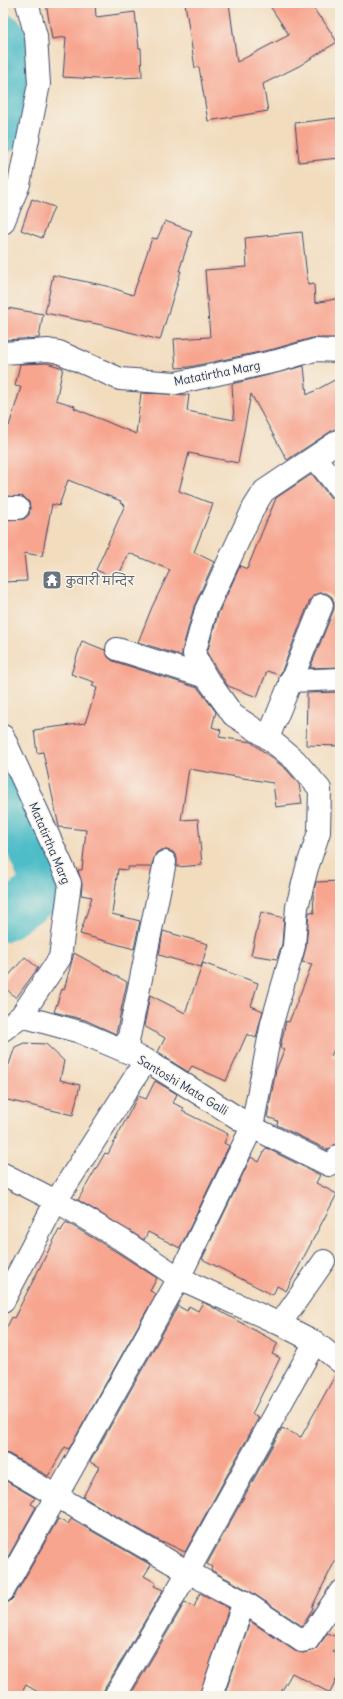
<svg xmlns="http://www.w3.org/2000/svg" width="343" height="1699" font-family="Delius,'Playpen Sans Deva',sans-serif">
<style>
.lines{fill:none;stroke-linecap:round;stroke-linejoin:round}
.river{stroke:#4fbdc8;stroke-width:48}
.building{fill:#f7a58f}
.minor-casing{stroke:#3b496c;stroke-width:24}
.minor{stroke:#fff;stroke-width:22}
.labels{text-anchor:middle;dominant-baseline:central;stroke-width:3;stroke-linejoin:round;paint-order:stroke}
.street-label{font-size:12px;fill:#1b2f5e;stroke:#f7f3e8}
.worship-label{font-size:12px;fill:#5b616d;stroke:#f7f3e8;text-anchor:start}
</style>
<rect width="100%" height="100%" fill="#f7f3e8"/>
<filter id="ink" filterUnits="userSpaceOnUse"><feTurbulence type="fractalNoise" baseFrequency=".025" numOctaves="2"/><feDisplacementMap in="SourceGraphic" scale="8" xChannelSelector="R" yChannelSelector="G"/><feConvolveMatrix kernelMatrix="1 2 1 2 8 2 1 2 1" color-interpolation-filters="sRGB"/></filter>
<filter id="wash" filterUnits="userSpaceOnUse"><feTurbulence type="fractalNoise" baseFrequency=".012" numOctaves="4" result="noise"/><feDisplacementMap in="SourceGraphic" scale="16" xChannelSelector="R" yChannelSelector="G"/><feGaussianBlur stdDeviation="0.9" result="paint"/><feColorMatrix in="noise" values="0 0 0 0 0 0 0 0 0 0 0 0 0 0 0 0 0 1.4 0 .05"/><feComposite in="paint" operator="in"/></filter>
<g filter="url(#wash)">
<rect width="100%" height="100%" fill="#f2dcbe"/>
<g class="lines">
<g class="river">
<polyline points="3,38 19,85 3,129"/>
<polyline points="3,781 47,887 3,918"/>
</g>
</g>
<g id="blocks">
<g class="building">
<polygon points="46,3 95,3 96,17 135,12 139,48 141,48 142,77 97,79 63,77 66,37 52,39"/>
<polygon points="185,3 229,3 237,62 289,35 268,3 310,3 320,18 321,17 337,42 299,66 263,84 268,111 208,121 199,67 195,68"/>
<polygon points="337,118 340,158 299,162 295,123"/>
<polygon points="32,199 54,207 42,238 21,230"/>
<polygon points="165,221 192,231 179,271 181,271 160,340 102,325 45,313 53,275 107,286 133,295 152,238 157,239"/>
<polygon points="302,232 308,285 314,284 315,303 340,298 340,338 312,338 274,349 189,367 176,368 174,339 210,337 205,270 247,267 245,238"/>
<polygon points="7,308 43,314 39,338 3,340"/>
<polygon points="47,363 63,368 56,400 75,406 74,408 136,434 141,393 189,395 187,411 234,420 232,384 304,366 307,395 340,377 340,428 333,430 287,460 251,394 238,463 189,453 179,491 213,504 194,552 214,562 194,607 182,651 182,656 138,642 152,607 170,570 129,553 117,579 96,570 125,505 120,503 121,501 68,480 59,506 52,504 42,556 24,553 27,581 3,582 3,520 24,519 29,515 30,508 29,502 24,497 3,496 3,425 9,426 21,387 15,386 20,364"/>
<polygon points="312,474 330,497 335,500 340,501 340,667 310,668 334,609 334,603 332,597 326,593 320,593 314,595 310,600 281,673 279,675 267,671 257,697 228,686 217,670 207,653 218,614 240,566 247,569 276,498"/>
<polygon points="82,641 105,650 108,657 113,661 198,688 216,712 212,727 221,730 219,737 251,742 286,769 299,784 302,804 276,807 273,783 189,769 181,820 198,819 202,865 177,867 177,858 173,852 167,850 161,850 156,853 151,867 128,867 128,870 118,869 112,914 140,921 134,949 80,934 92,897 81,895 82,884 78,870 82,870 86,830 59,827 43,752 37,753 34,730 85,723 97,688 92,686 94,682 71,674"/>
<polygon points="340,692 340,746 306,745 307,693"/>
<polygon points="340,881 340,1038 331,1056 340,1059 340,1138 337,1143 328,1150 277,1125 278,1121 267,1117 276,1070 284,1050 280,1048 286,1021 289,1022 312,964 302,962 306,947 309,912 314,913 313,894 316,882"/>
<polygon points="261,912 284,918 282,944 277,959 251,955"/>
<polygon points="163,931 208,944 201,967 159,955"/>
<polygon points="74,953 127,982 116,1034 85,1020 54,1012 62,989 64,990"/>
<polygon points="25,957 38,968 16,998 3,986 3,982"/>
<polygon points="203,963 258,983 251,1006 263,1011 256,1038 247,1034 226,1081 192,1066 188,1072 166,1058 167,1057 158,1052 165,1038 144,1026 150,995 185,1013"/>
<polygon points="24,1043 46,1044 64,1061 60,1080 80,1085 73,1115 3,1099 3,1082 15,1047"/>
<polygon points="155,1081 177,1094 173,1103 184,1108 182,1111 228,1134 224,1143 229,1146 180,1248 148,1232 144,1240 78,1200 105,1153 108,1154 138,1096 146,1099"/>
<polygon points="266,1148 320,1175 316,1183 337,1194 286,1291 277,1286 273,1295 202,1259 251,1157 259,1162"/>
<polygon points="66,1222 115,1251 157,1278 150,1291 156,1294 69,1449 65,1447 48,1476 9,1454 3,1453 3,1335 12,1317 14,1318 59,1230 61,1231"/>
<polygon points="203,1302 278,1343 272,1354 280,1358 252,1414 259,1417 185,1552 164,1542 163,1543 83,1497 99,1467 90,1462 178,1306 187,1311 189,1306 198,1311"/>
<polygon points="336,1374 340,1374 340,1551 312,1607 313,1608 302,1626 251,1592 211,1570 212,1567 207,1564 282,1428 301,1437"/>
<polygon points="3,1479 35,1498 31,1504 36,1507 3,1566"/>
<polygon points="58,1519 68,1524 71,1519 151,1565 144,1576 156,1583 154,1586 163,1590 104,1690 103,1696 45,1696 26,1685 20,1696 15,1696 3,1689 3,1603 9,1602 14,1597"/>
<polygon points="200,1593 229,1608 199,1696 130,1696 185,1602 194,1607"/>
<polygon points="250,1621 295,1651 303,1653 315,1650 328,1633 340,1639 333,1652 340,1655 340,1672 330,1693 292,1673 279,1696 224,1696"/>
</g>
</g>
</g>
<g filter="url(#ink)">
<use href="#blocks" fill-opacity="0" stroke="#3b496c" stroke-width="1"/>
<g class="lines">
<g class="minor-casing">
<g id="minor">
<polyline points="3,223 19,184 39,84 36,36 27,3"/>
<polyline points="3,353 48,350 59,352 120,379 176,383 277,361 315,350 340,351"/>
<polyline points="315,458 340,489"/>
<polyline points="3,508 18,508"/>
<polyline points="117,649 206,677"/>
<polyline points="290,681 340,679"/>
<polyline points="3,736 70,883 60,958 21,1016 3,1030"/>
<polyline points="268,738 322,605"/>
<polyline points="21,1016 80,1032 146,1060 252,1127 329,1165 334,1162 340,1155"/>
<polyline points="126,1051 165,862"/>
<polyline points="3,1174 56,1201 122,1240 179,1278 280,1324 315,1342 340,1362"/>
<polyline points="3,1302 56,1201 146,1060"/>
<polyline points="280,1324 324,1261"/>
<polyline points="3,1465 188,1572 244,1602 302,1641 308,1640 340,1592"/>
<polyline points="3,1591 179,1278 252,1127 272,1023 294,946 297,907 307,868 319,832 320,789 295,760 268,738 233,715 206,677 194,654 206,610 254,507 264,491 340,440"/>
<polyline points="115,1696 188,1572 315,1342"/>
<polyline points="211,1696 244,1602"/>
</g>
</g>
<use href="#minor" class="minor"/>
</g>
</g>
<defs>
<g id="temple-square" transform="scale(1)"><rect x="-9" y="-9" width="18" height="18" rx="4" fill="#6b7280" stroke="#f7f3e8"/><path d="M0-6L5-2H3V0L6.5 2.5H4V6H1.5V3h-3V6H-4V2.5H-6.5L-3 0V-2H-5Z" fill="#fff"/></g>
</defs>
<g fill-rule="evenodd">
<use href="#temple-square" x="52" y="580"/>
</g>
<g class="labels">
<g class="street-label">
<text transform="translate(217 373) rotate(-11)">Matatirtha Marg</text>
<text transform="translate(50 843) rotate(67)">Matatirtha Marg</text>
<text transform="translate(183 1085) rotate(31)">Santoshi Mata Galli</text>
</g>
<g class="worship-label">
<text x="66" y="580">कुवारी मन्दिर</text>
</g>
</g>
<rect width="343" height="1699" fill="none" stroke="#f7f3e8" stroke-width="16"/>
</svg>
